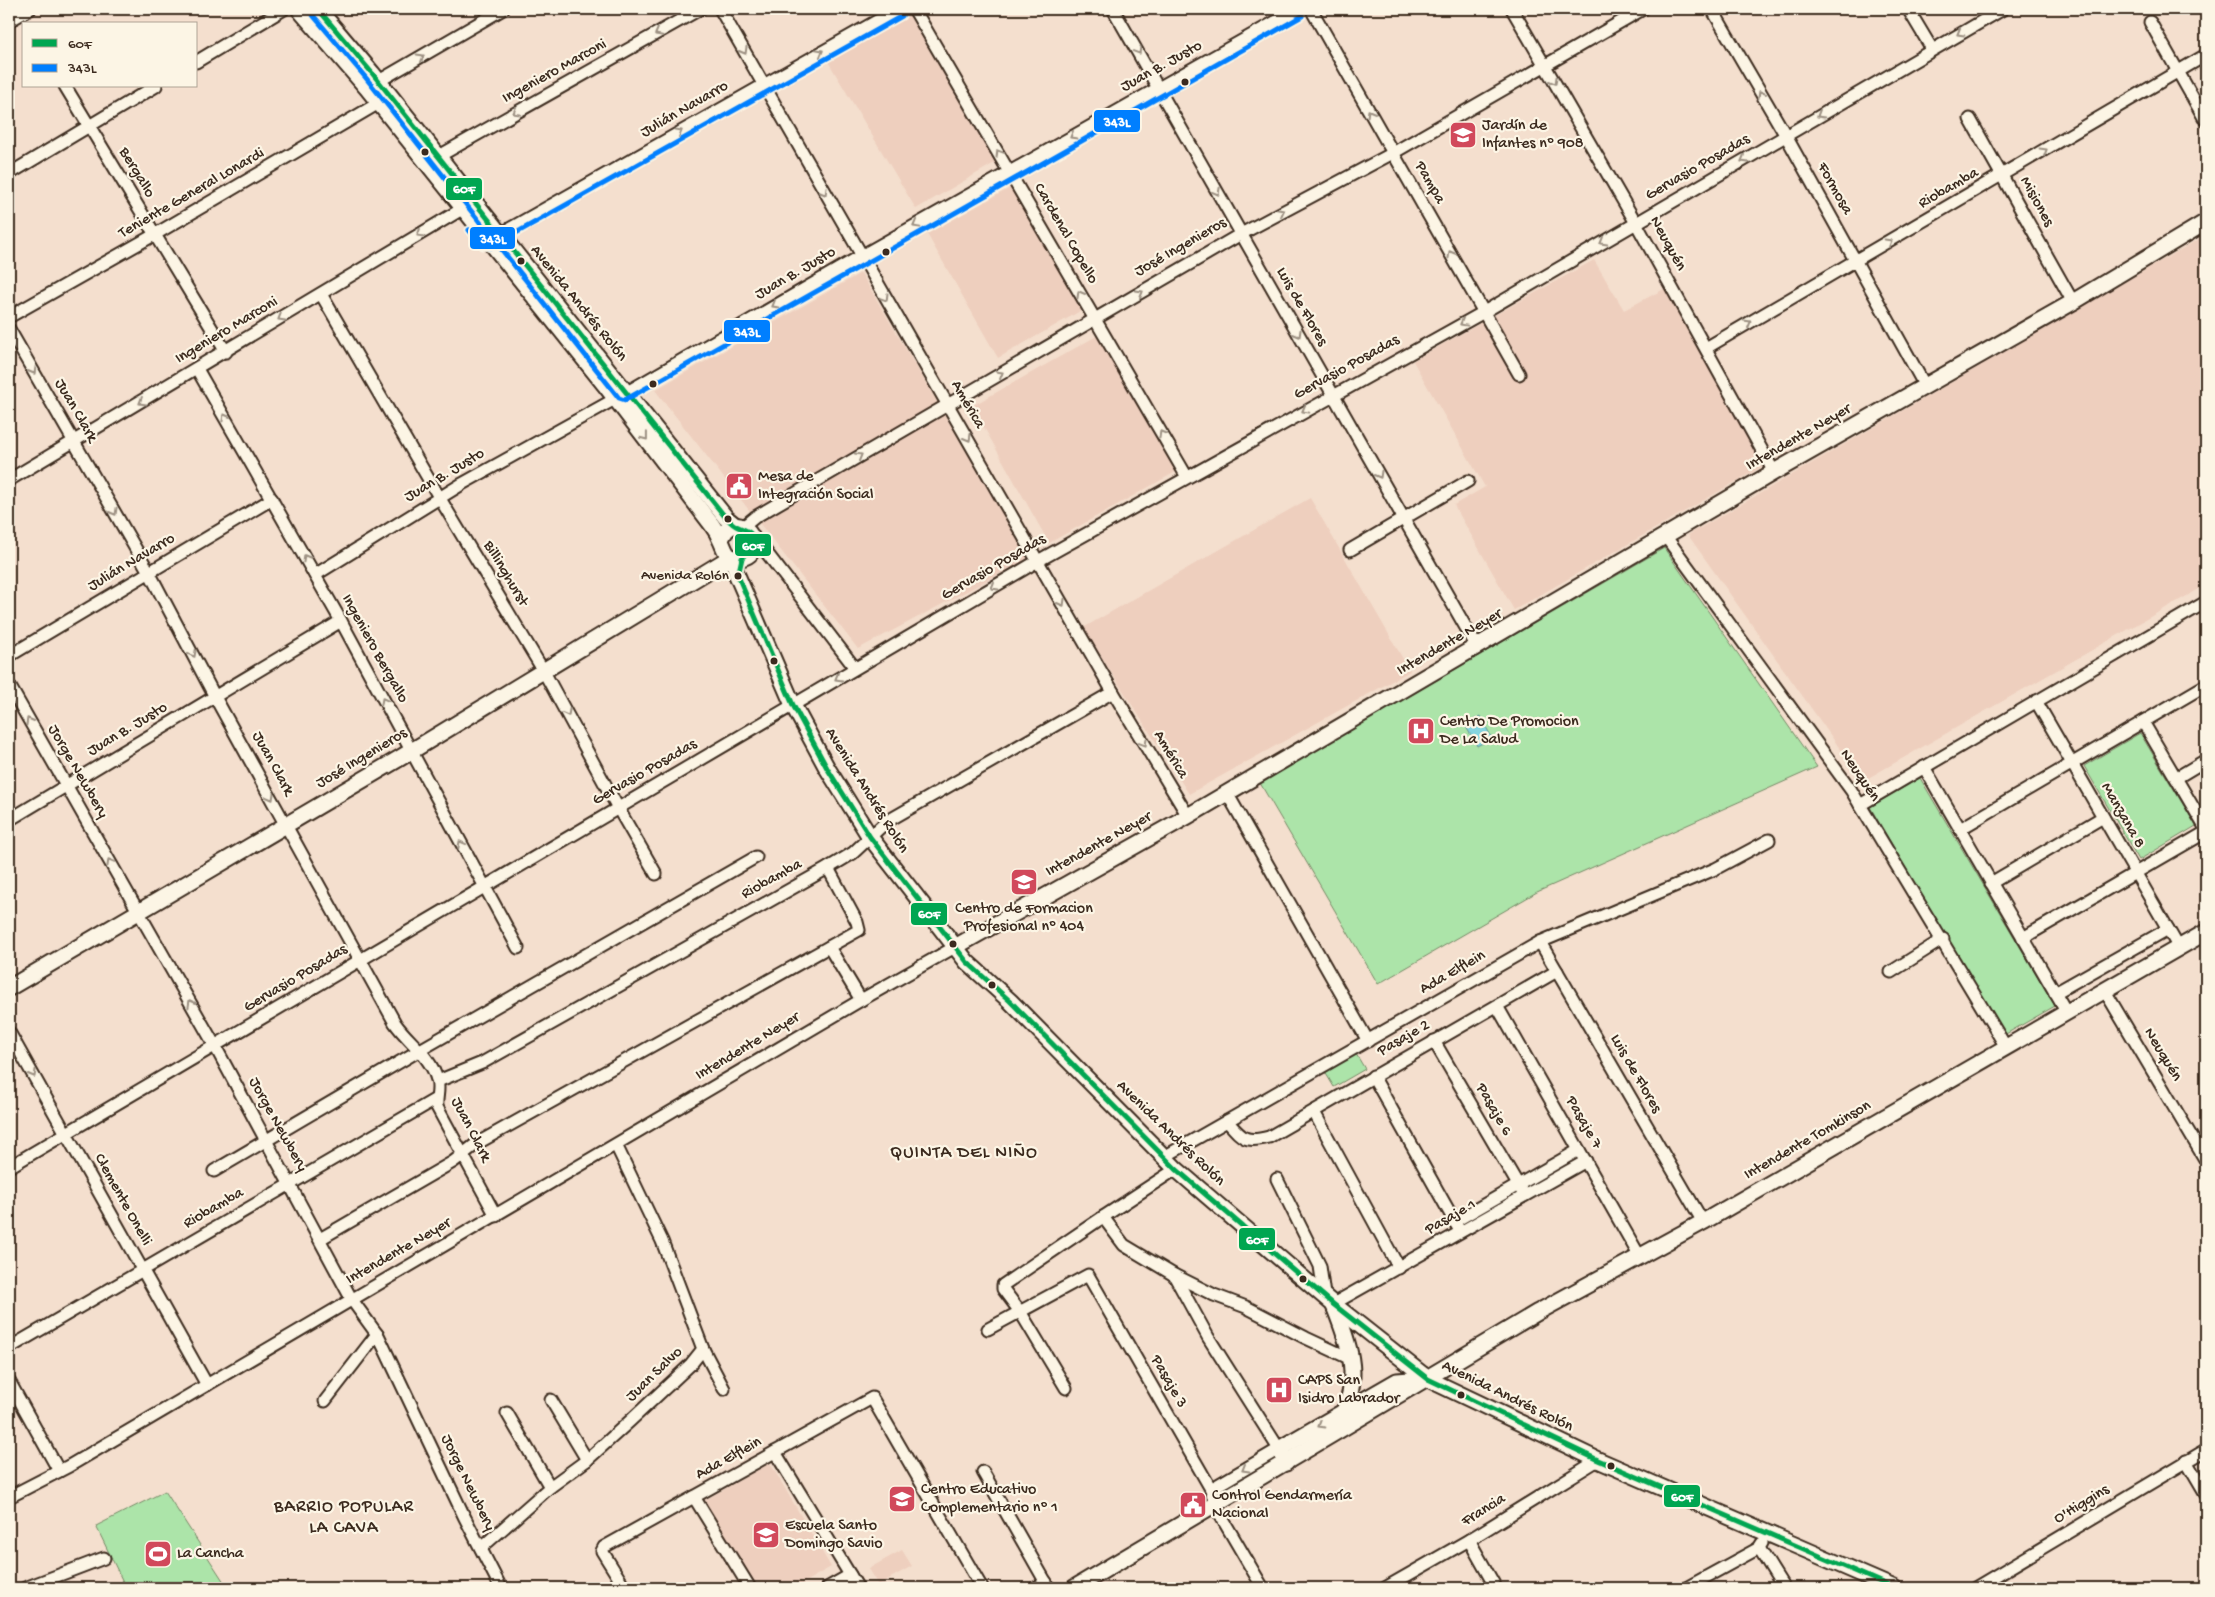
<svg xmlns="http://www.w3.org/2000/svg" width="2215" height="1597" font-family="'Gochi Hand',sans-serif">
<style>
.built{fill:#eecfbe}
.green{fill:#ace4a9;stroke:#748764}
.water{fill:#85d5e0;stroke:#679192}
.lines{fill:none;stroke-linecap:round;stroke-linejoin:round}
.street-casing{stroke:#3b2a1e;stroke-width:15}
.secondary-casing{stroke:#3b2a1e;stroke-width:19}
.street{stroke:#fcf5e5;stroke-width:11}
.secondary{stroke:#fcf5e5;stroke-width:15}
.bus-1-casing{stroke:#fcf5e5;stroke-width:9}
.bus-2-casing{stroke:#fcf5e5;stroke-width:9}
.bus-1{stroke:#00a651;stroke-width:5}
.bus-2{stroke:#007fff;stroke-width:5}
.oneway{stroke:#9c9082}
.bus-dot{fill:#3b2a1e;stroke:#fcf5e5;stroke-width:2}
.labels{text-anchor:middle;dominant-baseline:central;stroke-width:4.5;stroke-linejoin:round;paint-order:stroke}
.bus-label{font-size:15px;fill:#3b2a1e;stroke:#fcf5e5;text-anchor:end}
.street-label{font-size:16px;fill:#3b2a1e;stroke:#fcf5e5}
.poi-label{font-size:16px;fill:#3b2a1e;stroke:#fcf5e5;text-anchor:start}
.neighbourhood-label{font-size:18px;letter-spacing:1px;fill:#3b2a1e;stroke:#fcf5e5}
.line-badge{stroke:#fcf5e5;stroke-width:2}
.badge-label{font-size:14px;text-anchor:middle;font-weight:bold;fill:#fff}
</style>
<rect width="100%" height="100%" fill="#f4dfce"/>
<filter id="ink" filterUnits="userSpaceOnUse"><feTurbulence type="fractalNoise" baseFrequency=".02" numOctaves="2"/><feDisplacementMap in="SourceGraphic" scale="10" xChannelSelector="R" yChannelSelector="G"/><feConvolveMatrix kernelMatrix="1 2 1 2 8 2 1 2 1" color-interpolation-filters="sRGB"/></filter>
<g filter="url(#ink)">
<g class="built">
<polygon points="907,10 998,161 916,209 826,58"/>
<polygon points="1012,187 1082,310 998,358 927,234"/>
<polygon points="2206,235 2206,585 1863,781 1688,535"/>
<polygon points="1594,260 1624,310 1666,288 1770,462 1514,610 1454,505 1485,487 1413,361"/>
<polygon points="861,273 1029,558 858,649 655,390"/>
<polygon points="1102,333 1179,470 1049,543 972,406"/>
<polygon points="1310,498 1410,671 1189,794 1083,628"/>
<polygon points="770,1463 831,1567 794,1588 750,1588 700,1503"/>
<polygon points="902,1550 912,1566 878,1585 868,1569"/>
</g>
<g class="green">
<polygon points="1664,548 1817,767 1537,892 1378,984 1260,783"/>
<polygon points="2140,733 2196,826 2139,860 2084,766"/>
<polygon points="1920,778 2055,1006 2004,1035 1870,807"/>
<polygon points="1356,1054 1365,1069 1334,1087 1325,1072"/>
<polygon points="165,1491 224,1582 211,1588 126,1588 96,1526"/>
</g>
<polygon class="water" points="1480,716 1492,738 1477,746 1465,725"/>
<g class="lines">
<g class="street-casing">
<g id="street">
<polyline points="720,9 1113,692 1188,816"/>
<polyline points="914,9 1187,477"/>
<polyline points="1113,9 1477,647"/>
<polyline points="1311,9 1519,374"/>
<polyline points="1512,9 1636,223 1774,472"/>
<polyline points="1712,9 1786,136 1925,386"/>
<polyline points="1908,9 1932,49"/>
<polyline points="9,21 30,9"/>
<polyline points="2150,22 2206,121"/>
<polyline points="196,62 284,9"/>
<polyline points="372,85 503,9"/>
<polyline points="65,86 226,352"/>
<polyline points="1970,119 2073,302"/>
<polyline points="432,160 700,9"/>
<polyline points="9,174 156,86"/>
<polyline points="495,237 898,9"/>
<polyline points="321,294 439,497 543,670 618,808 656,874"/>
<polyline points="9,317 154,235 384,100"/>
<path d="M 9,329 L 149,572 L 215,697 L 395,1023 C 408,1042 431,1056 437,1080 C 440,1089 436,1097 437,1107 L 496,1216"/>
<polyline points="1706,348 2206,55"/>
<polyline points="197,369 341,621 518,948"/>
<polyline points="9,480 462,209"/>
<polyline points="743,527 755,517 1241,234 1393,153 1643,9"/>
<polyline points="753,537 763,548 855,668"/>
<polyline points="1666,537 1851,790 2006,1047"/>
<polyline points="1350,550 1468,481"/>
<polyline points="315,575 462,484 615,399 861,256 1298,9"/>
<polyline points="9,656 272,499"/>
<polyline points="9,685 215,1046 352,1300 379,1337 464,1516 501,1588"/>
<polyline points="2036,701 2179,948"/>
<polyline points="2143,722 2206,829"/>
<polyline points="1924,767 2067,1013"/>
<polyline points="2176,778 2206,760"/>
<polyline points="1227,793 1368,1041"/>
<polyline points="1860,805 2206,602"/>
<polyline points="9,820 341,621"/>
<polyline points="1960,829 2206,685"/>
<polyline points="1991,883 2103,817"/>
<polyline points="2023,938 2206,832"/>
<polyline points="1540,942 1703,1222"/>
<polyline points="829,947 861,1000"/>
<polyline points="1891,972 1943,939"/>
<polyline points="2105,991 2206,1161"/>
<polyline points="2055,993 2168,929"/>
<polyline points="1497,1006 1640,1257"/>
<polyline points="9,1032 207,1385"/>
<polyline points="1434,1041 1524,1195"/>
<polyline points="1373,1076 1460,1231"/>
<polyline points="438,1081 482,1063 828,868 853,853 886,822 1113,692"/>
<polyline points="1314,1112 1399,1268"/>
<path d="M 1227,1121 C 1243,1139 1245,1143 1269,1137 L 1557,971"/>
<polyline points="1164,1157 1540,942 1715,869 1769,840"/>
<polyline points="9,1167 1036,562 1484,312 2003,9"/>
<polyline points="1176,1169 1103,1217 1124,1245 1174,1275 1214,1295 1246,1307 1306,1338 1351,1359"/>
<polyline points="214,1171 420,1050 756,857"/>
<polyline points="1277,1179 1320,1266 1324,1295"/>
<polyline points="1454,1222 1579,1150"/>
<polyline points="320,1239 453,1162 476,1144 859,930 857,922 828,868"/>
<polyline points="1174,1275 1208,1337 1279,1449 1211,1489"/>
<polyline points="1333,1304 1586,1161"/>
<polyline points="988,1329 1088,1275 1211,1489 1215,1506 1263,1588"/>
<polyline points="9,1348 436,1099"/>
<polyline points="703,1349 724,1389"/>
<polyline points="9,1381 59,1471"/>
<polyline points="1066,1388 1021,1313 1003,1289 1003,1285 1103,1217"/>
<polyline points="551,1400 587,1460"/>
<polyline points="325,1401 377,1334"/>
<polyline points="507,1413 550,1487"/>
<polyline points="775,1452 858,1588"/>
<polyline points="2186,1461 2206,1495"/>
<polyline points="983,1472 1049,1588"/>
<polyline points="9,1497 69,1466 861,1000 955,947"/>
<polyline points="694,1497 750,1588"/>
<polyline points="1469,1540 1496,1588"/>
<polyline points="1762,1543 1759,1548 1784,1588"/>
<polyline points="481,1548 550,1487 587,1460 630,1421 691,1364 703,1349 662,1241 616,1145"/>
<polyline points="25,1588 104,1558"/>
<polyline points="625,1588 602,1551 604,1547 872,1398 982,1588"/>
<polyline points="827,1588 850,1575"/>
<polyline points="1035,1588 1046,1582"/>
<polyline points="1385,1588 1469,1540 1598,1460"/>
<polyline points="1686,1588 1759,1548"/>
<polyline points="1975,1588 2206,1450"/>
</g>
</g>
<g class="secondary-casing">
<g id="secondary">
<path d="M 299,9 L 367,88 L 605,385 L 712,525 C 715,529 718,534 720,539 C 725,548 725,560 740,558 C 773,553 736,501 721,540"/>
<polyline points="318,9 372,73 726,518 736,526"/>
<polyline points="733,558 736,573 793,705 827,768 870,837 967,962 1010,1001 1176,1169 1333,1304 1428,1379 1598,1460 1894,1588"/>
<polyline points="955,947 1188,816 1774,472 2073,302 2206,222"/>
<polyline points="9,988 400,758 731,557"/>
<path d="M 1334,1306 C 1348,1341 1361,1375 1344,1411"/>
<polyline points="1286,1463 1279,1449 1397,1381 1424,1379"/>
<polyline points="1074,1588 1538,1312 1703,1222 2206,932"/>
</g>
</g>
<use href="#street" class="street"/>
<use href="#secondary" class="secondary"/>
<g class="bus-1-casing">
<path id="bus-1" d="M 318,9 L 372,73 L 726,518 C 729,520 732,524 736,526 C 746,531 755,531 753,545 L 742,558 L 738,576 L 793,705 L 827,768 L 870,837 L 967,962 L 1010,1001 L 1176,1169 L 1333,1304 L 1428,1379 L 1598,1460 L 1894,1588"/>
</g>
<g class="bus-2-casing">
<g id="bus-2">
<polyline points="312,14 366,78 619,398 625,400 1302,16"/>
<polyline points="469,230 483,246 491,247 902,16"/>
</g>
</g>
<use href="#bus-1" class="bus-1"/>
<use href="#bus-2" class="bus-2"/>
</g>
<defs><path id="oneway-chevron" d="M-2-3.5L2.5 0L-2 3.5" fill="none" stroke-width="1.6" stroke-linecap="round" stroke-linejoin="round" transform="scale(1.25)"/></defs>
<g class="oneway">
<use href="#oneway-chevron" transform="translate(658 33) rotate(151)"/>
<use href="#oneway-chevron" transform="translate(1960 33) rotate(150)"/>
<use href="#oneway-chevron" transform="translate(744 51) rotate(60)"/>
<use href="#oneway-chevron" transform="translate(1138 51) rotate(59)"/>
<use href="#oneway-chevron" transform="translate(820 52) rotate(-29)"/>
<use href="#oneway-chevron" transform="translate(421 57) rotate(-30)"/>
<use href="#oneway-chevron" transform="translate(1554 81) rotate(60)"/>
<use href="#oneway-chevron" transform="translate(1761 94) rotate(-120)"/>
<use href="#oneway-chevron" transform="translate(516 112) rotate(151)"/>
<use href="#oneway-chevron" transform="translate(1370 113) rotate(-120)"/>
<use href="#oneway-chevron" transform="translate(1820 115) rotate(149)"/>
<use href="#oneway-chevron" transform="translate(679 132) rotate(-30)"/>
<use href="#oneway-chevron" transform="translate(1073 136) rotate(150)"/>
<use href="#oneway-chevron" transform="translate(2044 151) rotate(-31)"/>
<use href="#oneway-chevron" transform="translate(999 153) rotate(-121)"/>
<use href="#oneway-chevron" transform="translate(1744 160) rotate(150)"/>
<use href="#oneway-chevron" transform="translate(824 192) rotate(60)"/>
<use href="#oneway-chevron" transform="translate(1217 192) rotate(61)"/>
<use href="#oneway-chevron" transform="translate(1281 212) rotate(-28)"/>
<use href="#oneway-chevron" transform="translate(916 225) rotate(151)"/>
<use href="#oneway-chevron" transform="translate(420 234) rotate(149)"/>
<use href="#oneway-chevron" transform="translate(1603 242) rotate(150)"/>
<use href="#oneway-chevron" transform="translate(1889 242) rotate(-30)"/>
<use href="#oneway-chevron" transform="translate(1451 254) rotate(-120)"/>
<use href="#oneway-chevron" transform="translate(1140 293) rotate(-30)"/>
<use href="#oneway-chevron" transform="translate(1080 294) rotate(-120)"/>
<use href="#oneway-chevron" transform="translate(885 298) rotate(59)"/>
<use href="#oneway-chevron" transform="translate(775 305) rotate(150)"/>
<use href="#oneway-chevron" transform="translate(281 318) rotate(149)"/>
<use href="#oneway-chevron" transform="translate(1463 323) rotate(151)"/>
<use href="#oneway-chevron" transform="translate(1748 323) rotate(-30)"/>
<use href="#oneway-chevron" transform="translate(1298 334) rotate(60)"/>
<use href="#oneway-chevron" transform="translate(33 371) rotate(60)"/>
<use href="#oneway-chevron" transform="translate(1000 374) rotate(-30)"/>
<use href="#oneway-chevron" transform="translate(142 402) rotate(149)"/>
<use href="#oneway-chevron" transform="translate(1305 410) rotate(151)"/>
<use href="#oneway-chevron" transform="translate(225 417) rotate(-120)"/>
<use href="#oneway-chevron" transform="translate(1162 434) rotate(-120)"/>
<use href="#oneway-chevron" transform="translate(645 437) rotate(52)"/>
<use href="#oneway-chevron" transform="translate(968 438) rotate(60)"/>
<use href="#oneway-chevron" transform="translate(859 456) rotate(-30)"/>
<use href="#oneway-chevron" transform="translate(1379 475) rotate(60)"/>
<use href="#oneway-chevron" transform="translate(114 512) rotate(60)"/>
<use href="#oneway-chevron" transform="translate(306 558) rotate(-120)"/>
<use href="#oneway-chevron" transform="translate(994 587) rotate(150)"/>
<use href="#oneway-chevron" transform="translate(1062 603) rotate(60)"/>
<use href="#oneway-chevron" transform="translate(193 654) rotate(62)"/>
<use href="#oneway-chevron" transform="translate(838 678) rotate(150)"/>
<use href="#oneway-chevron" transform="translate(384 701) rotate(-118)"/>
<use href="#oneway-chevron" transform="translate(567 713) rotate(62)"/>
<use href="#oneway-chevron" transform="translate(29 721) rotate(-120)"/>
<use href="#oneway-chevron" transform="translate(1144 743) rotate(59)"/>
<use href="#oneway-chevron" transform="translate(271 797) rotate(61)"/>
<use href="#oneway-chevron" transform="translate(461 844) rotate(-118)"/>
<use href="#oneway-chevron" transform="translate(110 862) rotate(-120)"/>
<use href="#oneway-chevron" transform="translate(191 1003) rotate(-119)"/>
<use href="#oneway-chevron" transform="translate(33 1074) rotate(60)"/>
<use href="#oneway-chevron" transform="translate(1321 1425) rotate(149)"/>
<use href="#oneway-chevron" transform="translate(1245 1469) rotate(150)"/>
</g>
</g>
<defs>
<g id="school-square" transform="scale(1.4375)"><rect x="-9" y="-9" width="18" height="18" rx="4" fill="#d1495b" stroke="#fcf5e5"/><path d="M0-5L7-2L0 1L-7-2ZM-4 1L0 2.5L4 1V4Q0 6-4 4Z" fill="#fff"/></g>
<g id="civic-square" transform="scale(1.4375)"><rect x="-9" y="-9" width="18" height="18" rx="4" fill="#d1495b" stroke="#fcf5e5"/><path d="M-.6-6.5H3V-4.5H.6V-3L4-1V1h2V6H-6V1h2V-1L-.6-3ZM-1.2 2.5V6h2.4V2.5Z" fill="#fff"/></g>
<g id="hospital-square" transform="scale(1.4375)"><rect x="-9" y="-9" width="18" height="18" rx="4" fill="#d1495b" stroke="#fcf5e5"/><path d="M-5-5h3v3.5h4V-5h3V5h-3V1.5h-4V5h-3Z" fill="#fff"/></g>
<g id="stadium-square" transform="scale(1.4375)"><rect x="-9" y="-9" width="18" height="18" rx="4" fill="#d1495b" stroke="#fcf5e5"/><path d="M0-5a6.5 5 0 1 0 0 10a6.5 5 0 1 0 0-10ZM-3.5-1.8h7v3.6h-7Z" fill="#fff"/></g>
</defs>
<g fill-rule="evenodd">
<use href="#school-square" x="1463" y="135"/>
<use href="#civic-square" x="739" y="486"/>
<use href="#hospital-square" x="1421" y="731"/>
<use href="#school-square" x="1024" y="882"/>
<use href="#hospital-square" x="1279" y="1390"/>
<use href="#school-square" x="902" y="1499"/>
<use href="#civic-square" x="1193" y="1505"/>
<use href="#school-square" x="766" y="1535"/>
<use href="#stadium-square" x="158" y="1554"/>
</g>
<g class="bus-dot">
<circle cx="1185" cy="82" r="4.5"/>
<circle cx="425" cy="152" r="4.5"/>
<circle cx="886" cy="252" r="4.5"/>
<circle cx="521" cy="261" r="4.5"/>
<circle cx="653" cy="384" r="4.5"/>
<circle cx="728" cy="519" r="4.5"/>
<circle cx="738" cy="576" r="4.5"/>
<circle cx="774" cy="661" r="4.5"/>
<circle cx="953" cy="944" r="4.5"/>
<circle cx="992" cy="985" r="4.5"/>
<circle cx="1303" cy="1279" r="4.5"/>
<circle cx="1461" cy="1395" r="4.5"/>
<circle cx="1611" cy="1466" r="4.5"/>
</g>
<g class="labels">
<g class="bus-label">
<text x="729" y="576">Avenida Rolón</text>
</g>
<g class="street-label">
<text transform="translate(1162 67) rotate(-29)">Juan B. Justo</text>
<text transform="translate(555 72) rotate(-29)">Ingeniero Marconi</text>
<text transform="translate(685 110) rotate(-30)">Julián Navarro</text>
<text transform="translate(1698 168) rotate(-30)">Gervasio Posadas</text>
<text transform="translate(136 173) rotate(59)">Bergallo</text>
<text transform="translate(1429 183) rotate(60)">Pampa</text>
<text transform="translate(1834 189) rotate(61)">Formosa</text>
<text transform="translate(1949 189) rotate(-30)">Riobamba</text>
<text transform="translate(192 194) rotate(-30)">Teniente General Lonardi</text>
<text transform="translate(2036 202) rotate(61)">Misiones</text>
<text transform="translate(1065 234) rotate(60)">Cardenal Copello</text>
<text transform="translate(1667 244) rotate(61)">Neuquén</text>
<text transform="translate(1181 248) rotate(-30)">José Ingenieros</text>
<text transform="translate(796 274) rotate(-30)">Juan B. Justo</text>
<text transform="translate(578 304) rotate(51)">Avenida Andrés Rolón</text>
<text transform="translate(1301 307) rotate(60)">Luis de Flores</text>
<text transform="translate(227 331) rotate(-31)">Ingeniero Marconi</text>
<text transform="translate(1347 368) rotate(-29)">Gervasio Posadas</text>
<text transform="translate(967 405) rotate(60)">América</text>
<text transform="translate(75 411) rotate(60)">Juan Clark</text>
<text transform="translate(1799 438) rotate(-30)">Intendente Neyer</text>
<text transform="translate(445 476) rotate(-31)">Juan B. Justo</text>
<text transform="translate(132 563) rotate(-31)">Julián Navarro</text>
<text transform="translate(994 568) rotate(-30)">Gervasio Posadas</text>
<text transform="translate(505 574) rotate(59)">Billinghurst</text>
<text transform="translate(1450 643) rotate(-30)">Intendente Neyer</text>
<text transform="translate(374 649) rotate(61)">Ingeniero Bergallo</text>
<text transform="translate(128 730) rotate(-31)">Juan B. Justo</text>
<text transform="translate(1170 755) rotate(59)">América</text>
<text transform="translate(362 759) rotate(-31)">José Ingenieros</text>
<text transform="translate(272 764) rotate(61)">Juan Clark</text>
<text transform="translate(77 772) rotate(60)">Jorge Newbery</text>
<text transform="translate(645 773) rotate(-30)">Gervasio Posadas</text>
<text transform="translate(1859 776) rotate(56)">Neuquén</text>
<text transform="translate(866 791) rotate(58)">Avenida Andrés Rolón</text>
<text transform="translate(2122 816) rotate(60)">Manzana 8</text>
<text transform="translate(1099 845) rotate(-29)">Intendente Neyer</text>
<text transform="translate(772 880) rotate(-29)">Riobamba</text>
<text transform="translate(1453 973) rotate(-30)">Ada Elflein</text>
<text transform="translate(296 979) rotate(-31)">Gervasio Posadas</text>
<text transform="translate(1404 1039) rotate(-30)">Pasaje 2</text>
<text transform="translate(748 1047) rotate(-31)">Intendente Neyer</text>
<text transform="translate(2162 1055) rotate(59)">Neuquén</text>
<text transform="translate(1635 1074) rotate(60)">Luis de Flores</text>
<text transform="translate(1493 1110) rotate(60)">Pasaje 6</text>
<text transform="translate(1583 1123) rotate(60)">Pasaje 7</text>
<text transform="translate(277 1125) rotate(61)">Jorge Newbery</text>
<text transform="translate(470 1130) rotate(63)">Juan Clark</text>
<text transform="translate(1170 1134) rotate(44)">Avenida Andrés Rolón</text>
<text transform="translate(1808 1141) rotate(-30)">Intendente Tomkinson</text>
<text transform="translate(122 1200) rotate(61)">Clemente Onelli</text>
<text transform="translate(214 1209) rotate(-30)">Riobamba</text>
<text transform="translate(1451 1218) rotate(-30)">Pasaje 1</text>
<text transform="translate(399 1252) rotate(-30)">Intendente Neyer</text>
<text transform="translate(655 1375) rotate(-44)">Juan Salvo</text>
<text transform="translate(1168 1382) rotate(60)">Pasaje 3</text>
<text transform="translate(1507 1397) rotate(26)">Avenida Andrés Rolón</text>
<text transform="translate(729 1459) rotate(-29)">Ada Elflein</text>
<text transform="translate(467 1483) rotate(64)">Jorge Newbery</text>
<text transform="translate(2082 1505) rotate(-31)">O'Higgins</text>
<text transform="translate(1484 1511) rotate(-32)">Francia</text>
</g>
<g class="poi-label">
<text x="1482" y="126">Jardín de<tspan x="1482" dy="18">Infantes nº 908</tspan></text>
<text x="758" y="477">Mesa de<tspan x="758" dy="18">Integración Social</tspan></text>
<text x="1440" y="722">Centro De Promocion<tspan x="1440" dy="18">De La Salud</tspan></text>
<text x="1024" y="909" text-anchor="middle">Centro de Formacion<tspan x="1024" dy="18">Profesional nº 404</tspan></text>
<text x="1298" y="1381">CAPS San<tspan x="1298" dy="18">Isidro Labrador</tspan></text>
<text x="921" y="1490">Centro Educativo<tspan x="921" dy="18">Complementario nº 1</tspan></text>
<text x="1212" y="1496">Control Gendarmería<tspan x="1212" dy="18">Nacional</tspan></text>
<text x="785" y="1526">Escuela Santo<tspan x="785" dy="18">Domingo Savio</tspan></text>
<text x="177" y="1554">La Cancha</text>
</g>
<g class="neighbourhood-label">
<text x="964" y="1153">QUINTA DEL NIÑO</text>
<text x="344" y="1507">BARRIO POPULAR<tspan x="344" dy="21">LA CAVA</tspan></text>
</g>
</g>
<g class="line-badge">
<rect x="1093" y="109" width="48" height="24" rx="5" fill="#007fff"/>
<rect x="445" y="177" width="38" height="24" rx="5" fill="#00a651"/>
<rect x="469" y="226" width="47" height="24" rx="5" fill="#007fff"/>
<rect x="723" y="319" width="48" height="24" rx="5" fill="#007fff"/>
<rect x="734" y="533" width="38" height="24" rx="5" fill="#00a651"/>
<rect x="910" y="902" width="38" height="24" rx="5" fill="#00a651"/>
<rect x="1238" y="1227" width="38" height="24" rx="5" fill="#00a651"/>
<rect x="1663" y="1484" width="38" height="24" rx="5" fill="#00a651"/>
</g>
<g class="badge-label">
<text x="1117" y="126">343L</text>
<text x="464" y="193">60F</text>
<text x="493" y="243">343L</text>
<text x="747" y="336">343L</text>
<text x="753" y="550">60F</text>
<text x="929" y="918">60F</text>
<text x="1257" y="1244">60F</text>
<text x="1682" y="1501">60F</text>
</g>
<rect width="2215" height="1597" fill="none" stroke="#fcf5e5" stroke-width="30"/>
<rect x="15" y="15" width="2185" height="1567" fill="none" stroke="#3b2a1e" stroke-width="2" filter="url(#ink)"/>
<rect x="22" y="22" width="175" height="65" fill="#fcf5e5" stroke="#afa495"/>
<rect x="32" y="39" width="25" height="8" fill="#00a651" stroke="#afa495"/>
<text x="68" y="48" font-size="15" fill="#3b2a1e">60F</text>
<rect x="32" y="64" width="25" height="8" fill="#007fff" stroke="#afa495"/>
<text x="68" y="72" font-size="15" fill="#3b2a1e">343L</text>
</svg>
